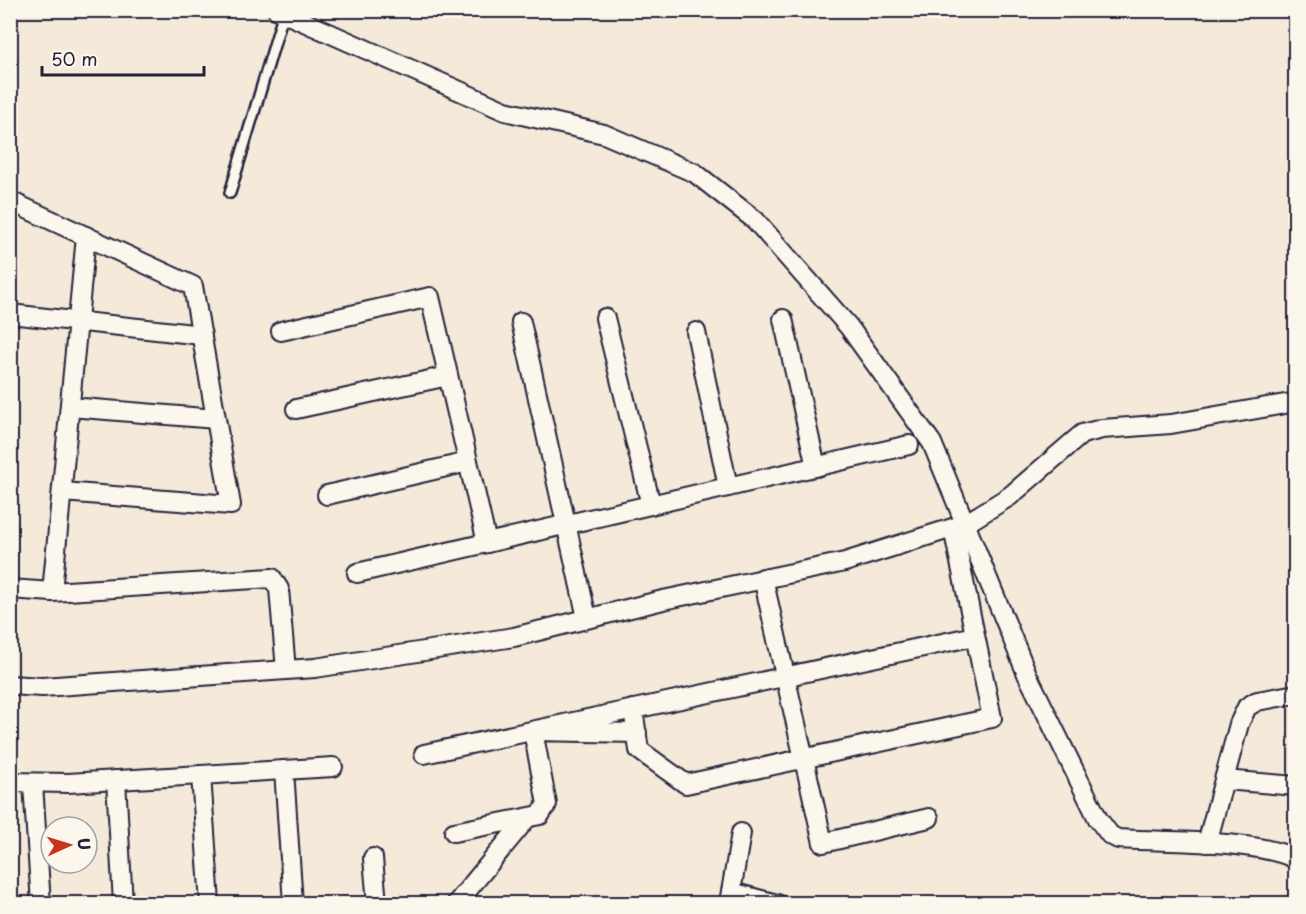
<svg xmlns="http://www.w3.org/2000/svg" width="1306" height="914" font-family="'Playpen Sans',sans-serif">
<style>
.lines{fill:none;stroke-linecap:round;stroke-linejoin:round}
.service-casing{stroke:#22223b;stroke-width:14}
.minor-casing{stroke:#22223b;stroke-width:22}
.service{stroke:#fbf7ec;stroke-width:9}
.minor{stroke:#fbf7ec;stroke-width:18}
</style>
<rect width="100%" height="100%" fill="#f5e9da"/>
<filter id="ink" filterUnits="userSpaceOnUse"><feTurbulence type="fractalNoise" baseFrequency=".0167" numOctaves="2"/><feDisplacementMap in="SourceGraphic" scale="12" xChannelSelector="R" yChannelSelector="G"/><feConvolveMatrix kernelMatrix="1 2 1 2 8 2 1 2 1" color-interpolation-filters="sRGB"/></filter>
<g filter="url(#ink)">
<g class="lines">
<g class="service-casing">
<polyline id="service" points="230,193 283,15"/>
</g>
<g class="minor-casing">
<g id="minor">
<path d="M 277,10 L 505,111 L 604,134 L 695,173 L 755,220 L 849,327 L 932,443 L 1027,674 L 1098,819 L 1110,835 L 1118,839 C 1165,842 1256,839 1296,859"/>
<polyline points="10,201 193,286 231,505 62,492"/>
<polyline points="10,314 202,335"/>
<polyline points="605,318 651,505"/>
<polyline points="783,319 816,467"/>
<polyline points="521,322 587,618"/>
<polyline points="281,331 430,297 487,543"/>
<polyline points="696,332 728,487"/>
<polyline points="70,407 216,419"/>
<polyline points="296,409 448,376"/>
<polyline points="327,495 468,462"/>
<polyline points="357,573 909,445"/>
<polyline points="763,578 823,843 929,818"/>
<polyline points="10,589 52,592 272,578 279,589 286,670"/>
<polyline points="52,592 86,236"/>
<polyline points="10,685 42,687 315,668 514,637 663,600 845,562 965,524 1010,496 1082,434 1102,429 1171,424 1296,402"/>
<polyline points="633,709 639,750 686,784 992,718 953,528"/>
<polyline points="424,754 975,636"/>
<polyline points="284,770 293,904"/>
<polyline points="201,775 210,904"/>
<polyline points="116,780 123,904"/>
<polyline points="1224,780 1296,786"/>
<polyline points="10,782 68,783 333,767"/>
<polyline points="33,784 41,904"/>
<polyline points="454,832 540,815 547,804 533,731 637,733"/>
<polyline points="1207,843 1239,724 1247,707 1257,701 1296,694"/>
<polyline points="373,858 377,904"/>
<polyline points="731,892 741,833"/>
<polyline points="729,902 731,892 777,904"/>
<polyline points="456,904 527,818"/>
</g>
</g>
<use href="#service" class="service"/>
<use href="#minor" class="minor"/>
</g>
</g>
<rect width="1306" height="914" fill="none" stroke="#fbf7ec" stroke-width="36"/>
<rect x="18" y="18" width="1270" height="878" fill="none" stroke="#22223b" stroke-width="2" filter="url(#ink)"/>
<g transform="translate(69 845) rotate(86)"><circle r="28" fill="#fbf7ec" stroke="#a4a2a5" stroke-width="1.5"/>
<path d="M0-4.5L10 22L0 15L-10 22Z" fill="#c8321e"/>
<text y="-9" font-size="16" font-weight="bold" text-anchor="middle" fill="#22223b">U</text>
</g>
<path d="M42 66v9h162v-9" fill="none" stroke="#22223b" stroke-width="3"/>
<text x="51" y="66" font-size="18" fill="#22223b" stroke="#fbf7ec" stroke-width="4.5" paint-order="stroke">50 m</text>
</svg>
